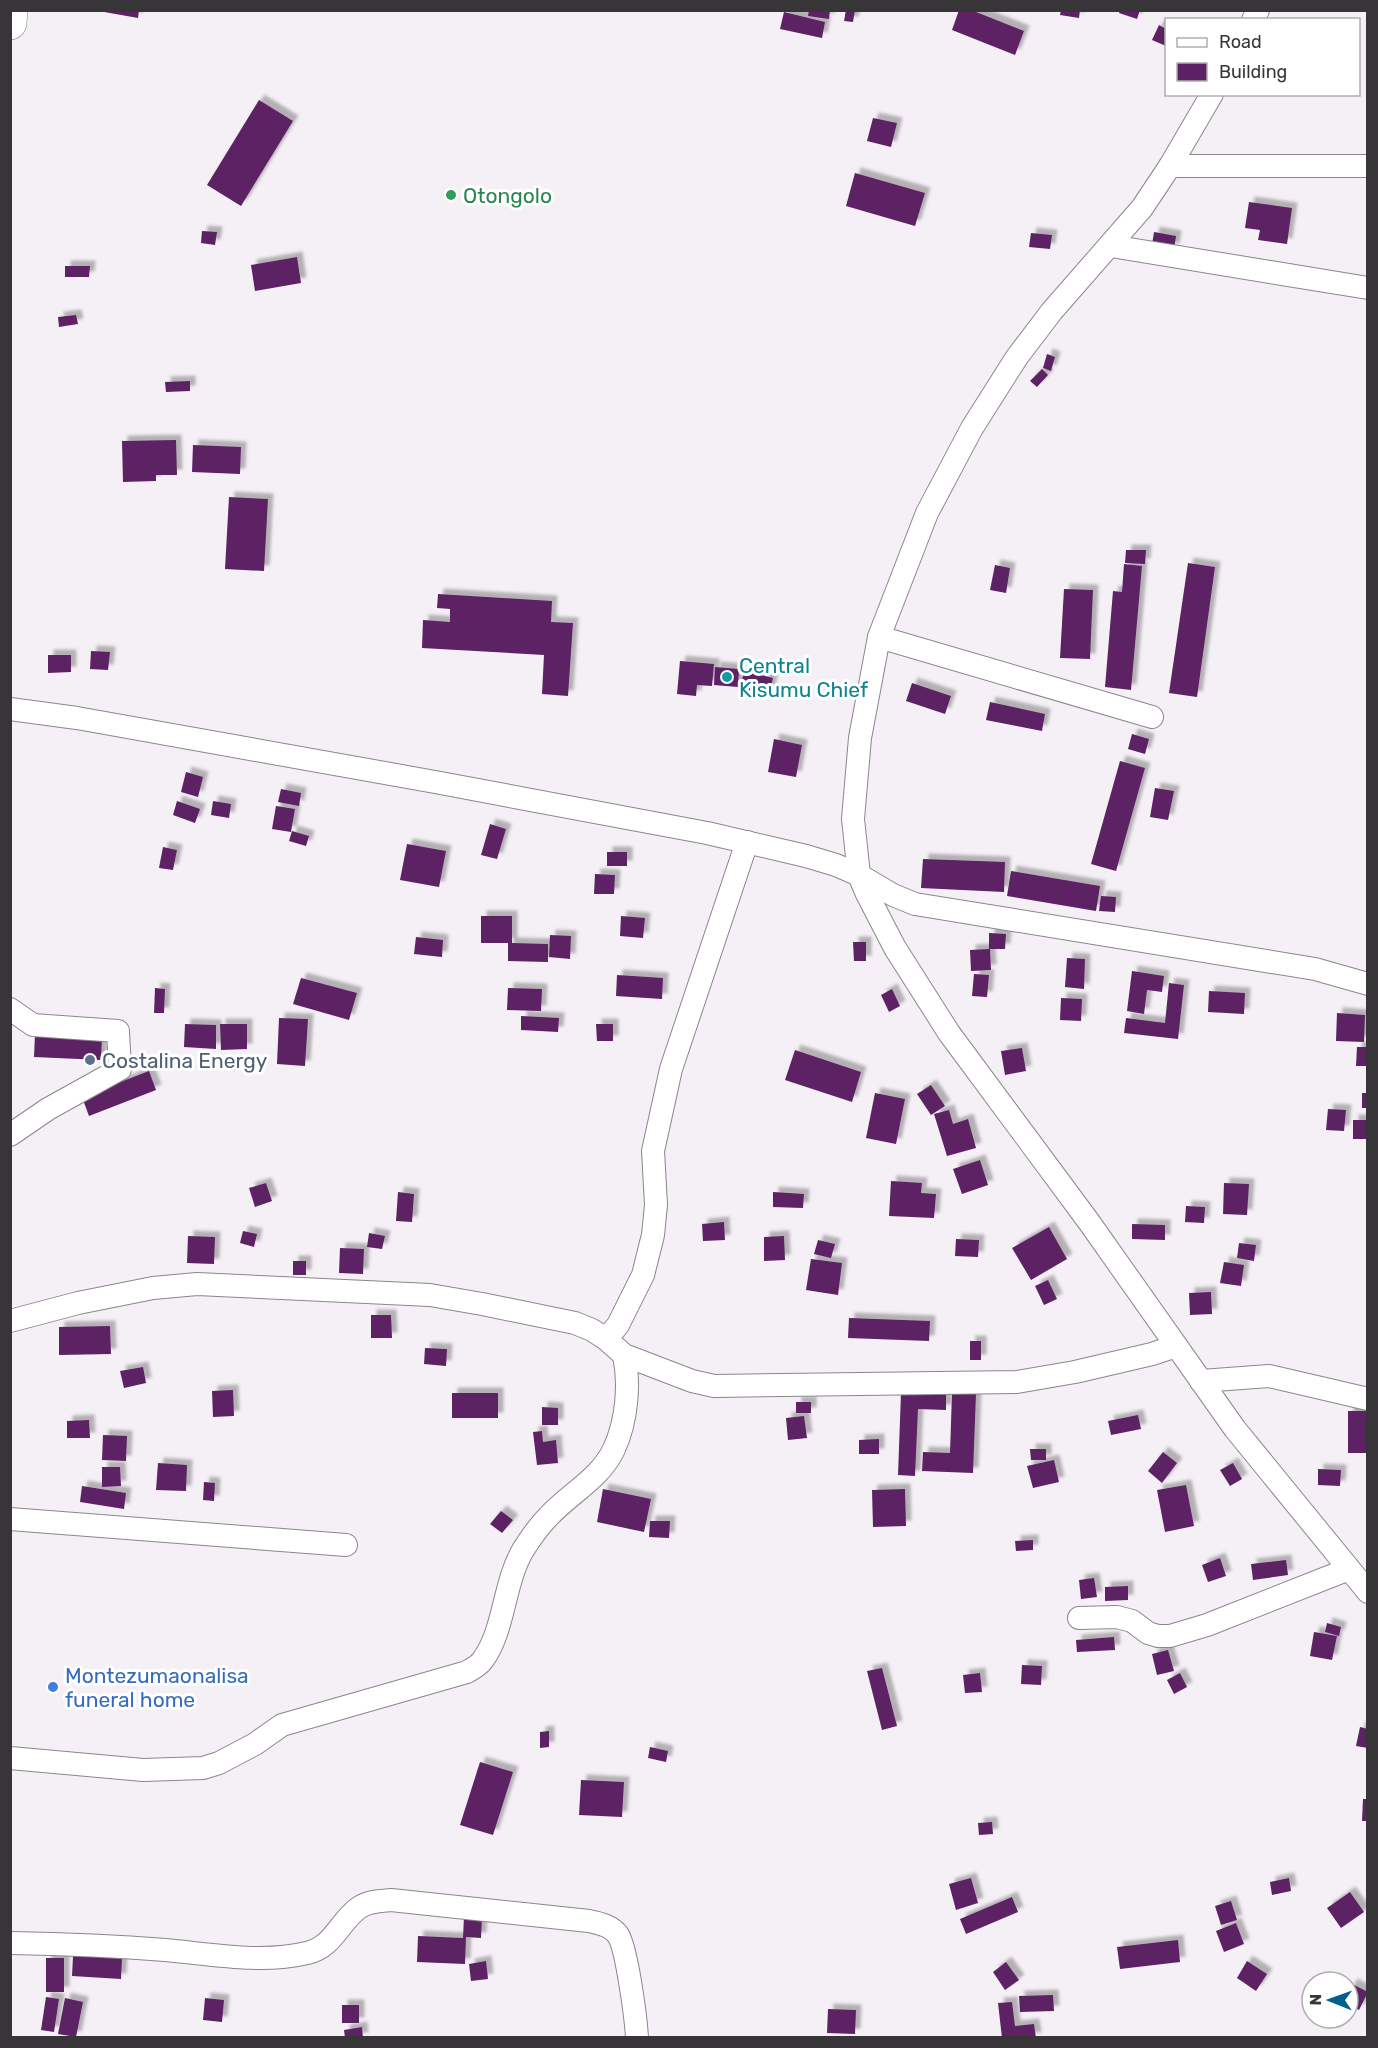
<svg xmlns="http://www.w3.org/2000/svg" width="1378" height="2048" font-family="Rubik,sans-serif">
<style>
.building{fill:#5c2164;filter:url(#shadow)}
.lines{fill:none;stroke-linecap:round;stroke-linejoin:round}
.minor-casing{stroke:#8b868b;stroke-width:24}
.highway-casing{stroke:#8b868b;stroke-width:34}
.minor{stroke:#fff;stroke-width:22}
.highway{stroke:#fff;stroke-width:33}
.leisure-dot{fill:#2e9e5b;stroke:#fff;stroke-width:2}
.culture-dot{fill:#0f9aa8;stroke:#fff;stroke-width:2}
.service-dot{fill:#5c6f8a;stroke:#fff;stroke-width:2}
.shop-dot{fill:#3f7fe0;stroke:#fff;stroke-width:2}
.labels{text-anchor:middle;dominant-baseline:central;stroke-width:6;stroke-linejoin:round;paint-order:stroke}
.leisure-label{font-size:21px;fill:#27864d;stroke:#fff;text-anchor:start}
.culture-label{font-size:21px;fill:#0d838f;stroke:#fff;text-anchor:start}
.service-label{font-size:21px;fill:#4e5e75;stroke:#fff;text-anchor:start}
.shop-label{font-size:21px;fill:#366cbe;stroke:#fff;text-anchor:start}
</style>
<defs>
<filter id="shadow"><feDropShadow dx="5.5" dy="-5.5" stdDeviation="1.5" flood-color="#0004"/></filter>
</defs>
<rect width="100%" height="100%" fill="#f5f0f6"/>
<g class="building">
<polygon points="93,10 139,10 138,18"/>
<polygon points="809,10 830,10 829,19 808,16"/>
<polygon points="846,10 855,10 853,22 844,21"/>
<polygon points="959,10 971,10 1024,31 1015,55 952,30"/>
<polygon points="1061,10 1080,10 1079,18 1060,15"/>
<polygon points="1120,10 1140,10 1137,19 1119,13"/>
<polygon points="784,12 825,22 822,38 780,29"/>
<polygon points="1159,25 1166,29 1166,46 1152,40"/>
<polygon points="259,100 293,121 241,206 207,185"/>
<polygon points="873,118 897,123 891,147 867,141"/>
<polygon points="855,173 925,193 915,226 846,206"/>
<polygon points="1249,202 1292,208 1287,244 1258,240 1260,230 1245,228"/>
<polygon points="202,231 217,232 215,245 201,243"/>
<polygon points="1154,232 1176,236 1174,249 1152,245"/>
<polygon points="1031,233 1052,235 1050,249 1029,247"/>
<polygon points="297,257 301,283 255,291 251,265"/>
<polygon points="65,266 90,266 89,277 65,277"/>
<polygon points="76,315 78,324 59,327 58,317"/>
<polygon points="1047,354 1055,357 1051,371 1043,368"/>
<polygon points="1042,369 1048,375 1037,387 1030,381"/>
<polygon points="190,381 190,391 166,392 165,382"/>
<polygon points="176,440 177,475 156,475 156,481 123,482 122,441"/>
<polygon points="193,445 241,447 240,474 192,472"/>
<polygon points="229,497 268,499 264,571 225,569"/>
<polygon points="1126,550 1146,550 1145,564 1125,563"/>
<polygon points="1188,563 1215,567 1197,697 1169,693"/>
<polygon points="1124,564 1142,566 1131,690 1105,687 1113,591 1122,592"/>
<polygon points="995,565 1010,568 1006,593 990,590"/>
<polygon points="1064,589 1093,590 1090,659 1060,658"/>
<polygon points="438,594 552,601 551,622 573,623 568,696 542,694 544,655 422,648 423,620 450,622 450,609 437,608"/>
<polygon points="91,651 110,652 108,670 90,669"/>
<polygon points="48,655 71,655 71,672 48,673"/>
<polygon points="680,661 714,664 712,686 697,685 696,696 677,694"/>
<polygon points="715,667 739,669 738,687 714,685"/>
<polygon points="744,671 773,678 769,696 740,690"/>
<polygon points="912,683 951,696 945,714 906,701"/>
<polygon points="990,702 1045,714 1042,731 986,720"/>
<polygon points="1132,734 1149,739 1145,754 1128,749"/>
<polygon points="774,739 802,745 796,777 768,772"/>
<polygon points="1120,761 1145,768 1116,871 1091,864"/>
<polygon points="186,772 203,777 198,797 181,792"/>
<polygon points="1155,788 1174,791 1168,820 1150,817"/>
<polygon points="281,789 301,793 299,806 278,802"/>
<polygon points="177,801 200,809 195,823 173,815"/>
<polygon points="213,801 231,804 229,818 211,815"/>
<polygon points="276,806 295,809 291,832 272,829"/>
<polygon points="490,824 506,829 497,859 481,855"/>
<polygon points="292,831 309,836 306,846 289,841"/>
<polygon points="407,844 446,851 439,887 400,880"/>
<polygon points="163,847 177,850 173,870 159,868"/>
<rect x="607" y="852" width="20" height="14"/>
<polygon points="923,859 1005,862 1004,892 921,888"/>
<polygon points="1011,871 1100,886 1096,911 1007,896"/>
<polygon points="595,874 615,875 614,894 594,894"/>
<polygon points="1101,896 1116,897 1115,912 1099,911"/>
<polygon points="481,916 512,916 512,943 548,944 548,962 508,961 508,943 481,943"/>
<polygon points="621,916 645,918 643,938 620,936"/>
<polygon points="989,933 1006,934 1005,949 990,949 991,970 971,971 970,950 989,949"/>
<polygon points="550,935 571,936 570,959 549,957"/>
<polygon points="416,937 443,940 442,957 414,954"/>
<polygon points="853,942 866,942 866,961 854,961"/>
<polygon points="1067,958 1085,959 1084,989 1065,987"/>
<polygon points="1132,971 1164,976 1162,992 1147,990 1144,1014 1127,1011"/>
<polygon points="974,974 989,975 987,997 972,996"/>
<polygon points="617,975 663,978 662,999 616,996"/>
<polygon points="301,978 357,993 349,1020 293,1004"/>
<polygon points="1169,983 1184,985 1178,1039 1124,1033 1126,1018 1165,1023"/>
<polygon points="155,988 165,989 164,1013 154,1013"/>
<polygon points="508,988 542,989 541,1011 507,1010"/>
<polygon points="892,989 900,1006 889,1012 881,995"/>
<polygon points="1209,991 1245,993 1244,1014 1208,1012"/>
<polygon points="1061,998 1082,999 1081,1021 1060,1020"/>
<polygon points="1337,1013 1365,1015 1364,1042 1336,1041"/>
<polygon points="521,1016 559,1018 558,1032 521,1030"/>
<polygon points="279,1018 308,1019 305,1066 277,1064"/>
<polygon points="185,1024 216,1025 216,1049 184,1047"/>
<polygon points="220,1024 247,1024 247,1049 221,1050"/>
<polygon points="596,1024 613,1024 613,1041 597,1041"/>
<polygon points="35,1034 102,1037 101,1060 34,1057"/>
<polygon points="1357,1047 1368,1047 1368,1066 1356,1066"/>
<polygon points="1022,1048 1026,1071 1005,1075 1001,1051"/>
<polygon points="795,1050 861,1072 852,1102 785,1080"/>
<polygon points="149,1071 156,1090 89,1116 82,1097"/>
<polygon points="931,1085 945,1106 931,1115 917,1094"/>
<polygon points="875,1093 905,1099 896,1144 866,1138"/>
<rect x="1362" y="1093" width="6" height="15"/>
<polygon points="1328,1109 1346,1110 1344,1131 1326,1130"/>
<polygon points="949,1110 953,1124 968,1119 976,1148 947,1156 934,1114"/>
<rect x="1353" y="1120" width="15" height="19"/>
<polygon points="980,1160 988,1185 962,1194 953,1169"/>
<polygon points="891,1181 922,1183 921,1193 936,1194 934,1218 889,1216"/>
<polygon points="266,1183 272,1201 255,1207 249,1188"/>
<polygon points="1224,1183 1249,1184 1247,1215 1223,1214"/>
<polygon points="398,1192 414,1194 412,1222 396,1221"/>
<polygon points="773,1192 804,1194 803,1208 773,1207"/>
<polygon points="1186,1206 1205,1207 1204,1223 1185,1222"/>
<polygon points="724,1222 725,1240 703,1241 702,1224"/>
<polygon points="1132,1224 1165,1225 1165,1240 1132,1239"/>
<polygon points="1049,1227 1067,1259 1031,1280 1012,1248"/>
<polygon points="243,1231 257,1234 254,1247 240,1243"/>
<polygon points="369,1233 385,1236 382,1249 367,1247"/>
<polygon points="188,1236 215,1237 214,1264 187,1263"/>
<polygon points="784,1236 785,1260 764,1261 764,1237"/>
<polygon points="956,1239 979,1240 978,1257 955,1256"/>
<polygon points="818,1240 835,1244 831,1258 814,1254"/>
<polygon points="1239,1243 1256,1245 1254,1261 1237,1258"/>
<polygon points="340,1248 364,1249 363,1274 339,1273"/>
<polygon points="811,1259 842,1263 838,1295 806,1290"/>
<rect x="293" y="1261" width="13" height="14"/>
<polygon points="1224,1262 1244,1265 1241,1286 1220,1283"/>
<polygon points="1048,1280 1057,1299 1044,1305 1035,1286"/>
<polygon points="1211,1292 1212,1314 1190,1315 1189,1293"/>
<polygon points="371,1315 391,1315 392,1338 371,1338"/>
<polygon points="849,1318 930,1321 929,1341 848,1338"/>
<polygon points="110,1326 111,1354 59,1355 59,1327"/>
<rect x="970" y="1341" width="11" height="19"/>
<polygon points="425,1348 447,1349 446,1366 424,1364"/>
<polygon points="143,1367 146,1383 124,1388 120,1371"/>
<polygon points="233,1390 234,1416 213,1417 212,1391"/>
<rect x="452" y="1393" width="46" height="25"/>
<polygon points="901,1393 946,1395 946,1410 918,1409 915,1476 898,1475"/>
<polygon points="952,1393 976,1394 973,1473 922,1471 923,1452 950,1453"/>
<rect x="796" y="1402" width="15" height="11"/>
<polygon points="542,1407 558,1408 558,1425 542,1425"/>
<rect x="1348" y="1411" width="20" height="42"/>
<polygon points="1138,1415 1141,1429 1111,1435 1108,1421"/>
<polygon points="804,1416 807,1438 788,1440 786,1418"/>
<polygon points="89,1420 90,1438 67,1438 67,1421"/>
<polygon points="542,1431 543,1442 556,1440 558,1463 537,1465 533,1432"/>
<polygon points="103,1435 127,1436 126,1461 102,1460"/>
<polygon points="879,1439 879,1454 859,1454 859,1440"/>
<polygon points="1030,1449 1046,1449 1046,1460 1031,1460"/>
<polygon points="1163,1452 1177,1463 1162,1483 1148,1471"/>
<polygon points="1054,1460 1059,1482 1033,1488 1027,1466"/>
<polygon points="158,1463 187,1465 186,1491 156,1490"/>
<polygon points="1233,1463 1242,1479 1230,1486 1220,1470"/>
<polygon points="102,1467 120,1467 121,1486 102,1487"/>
<polygon points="1318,1469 1341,1470 1340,1486 1318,1485"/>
<polygon points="204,1482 215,1483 214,1501 203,1500"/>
<polygon points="1186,1485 1194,1526 1165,1532 1157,1490"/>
<polygon points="82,1486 126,1493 124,1509 80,1502"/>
<polygon points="603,1489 651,1499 644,1532 597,1522"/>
<polygon points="905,1489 906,1526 873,1527 872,1490"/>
<polygon points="501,1511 513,1520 502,1533 490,1524"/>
<polygon points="650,1521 670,1521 669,1538 649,1537"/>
<polygon points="1033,1540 1033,1550 1016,1551 1015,1541"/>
<polygon points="1220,1558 1226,1576 1208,1582 1202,1565"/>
<polygon points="1286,1560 1288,1575 1253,1580 1251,1564"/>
<polygon points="1094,1578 1097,1597 1081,1599 1079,1580"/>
<polygon points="1128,1586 1128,1600 1105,1601 1105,1587"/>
<polygon points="1327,1623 1341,1627 1339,1636 1325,1632"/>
<polygon points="1314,1632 1337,1636 1332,1660 1310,1656"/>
<polygon points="1114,1637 1115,1650 1077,1652 1076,1640"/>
<polygon points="1168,1650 1174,1671 1157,1675 1152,1654"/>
<polygon points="1022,1665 1042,1666 1041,1685 1021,1684"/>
<polygon points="882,1668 897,1726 882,1730 867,1671"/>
<polygon points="980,1673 982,1692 965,1693 963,1675"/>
<polygon points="1180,1673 1187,1687 1174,1694 1167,1680"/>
<polygon points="1360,1727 1368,1729 1368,1748 1356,1746"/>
<polygon points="549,1731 549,1747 540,1748 540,1732"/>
<polygon points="650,1747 668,1751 666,1762 648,1758"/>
<polygon points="480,1762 513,1772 493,1835 460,1825"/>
<polygon points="581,1780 624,1782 622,1817 579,1815"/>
<polygon points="1363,1799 1368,1799 1368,1821 1362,1821"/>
<polygon points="992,1822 993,1834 979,1835 978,1823"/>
<polygon points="971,1878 978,1903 956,1910 949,1884"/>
<polygon points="1289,1878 1291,1891 1272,1895 1270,1882"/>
<polygon points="1350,1892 1364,1912 1341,1928 1327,1908"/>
<polygon points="1012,1897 1018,1912 966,1934 960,1919"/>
<polygon points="1231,1901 1237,1920 1221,1925 1215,1906"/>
<polygon points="464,1916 482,1917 481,1938 466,1937 465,1964 417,1962 418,1936 463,1938"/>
<polygon points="1236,1923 1244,1944 1224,1952 1216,1931"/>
<polygon points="1178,1940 1180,1962 1120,1969 1117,1947"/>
<polygon points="73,1956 122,1958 121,1979 72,1976"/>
<rect x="46" y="1958" width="18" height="34"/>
<polygon points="486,1961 488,1979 471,1981 469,1964"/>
<polygon points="1247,1961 1267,1974 1256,1991 1237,1978"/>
<polygon points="1006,1962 1019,1980 1005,1990 993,1972"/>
<polygon points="1352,1984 1368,1992 1359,2010 1348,2004 1348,1991"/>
<polygon points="1053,1995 1054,2011 1020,2012 1019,1996"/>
<polygon points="46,1997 59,1999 54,2032 41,2030"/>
<polygon points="65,1998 83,2002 76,2037 58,2034"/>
<polygon points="205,1998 224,2000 222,2022 203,2020"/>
<polygon points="1012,2002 1015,2026 1034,2024 1036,2038 1002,2038 998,2003"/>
<rect x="342" y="2005" width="17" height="18"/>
<polygon points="828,2009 856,2010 855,2034 827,2033"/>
<polygon points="362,2027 363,2038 345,2038 344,2030"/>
</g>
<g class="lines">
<g class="minor-casing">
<g id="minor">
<polyline points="1253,20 1258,10"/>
<polyline points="1212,94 1170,166 1142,208 1052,311 1017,357 972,428 927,513 879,637 860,738 853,819 859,875 867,894 895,948 949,1033 1089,1222 1235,1429 1368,1592"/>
<polyline points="1170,166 1368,166"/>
<polyline points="1111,246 1368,288"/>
<polyline points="879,637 1152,717"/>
<polyline points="10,709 77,718 435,782 707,833 806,856 836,865 859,875 893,895 915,904 1315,969 1368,984"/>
<polyline points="10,1009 33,1025 118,1031 120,1069 48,1109 10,1135"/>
<polyline points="10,1321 78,1303 153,1288 197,1284 430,1295 482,1304 575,1323 592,1330 606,1339 624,1355 692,1381 714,1386 1017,1382 1075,1372 1152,1354 1176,1346"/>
<polyline points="606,1339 618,1325 643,1275 653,1235 656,1205 653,1151 671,1069 747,842"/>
<polyline points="1201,1381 1269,1376 1368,1399"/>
<polyline points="10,1519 346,1545"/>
<polyline points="1079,1618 1117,1617 1132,1621 1148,1633 1158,1636 1170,1636 1207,1625 1349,1569"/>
<path d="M 10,1758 L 143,1770 L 203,1768 L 219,1763 L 255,1744 L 282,1725 L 467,1672 C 472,1669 478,1666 482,1661 C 505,1631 503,1584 523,1550 C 530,1539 539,1526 548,1517 C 570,1493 600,1479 614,1449 C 627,1421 630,1384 624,1355"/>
<path d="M 10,1943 C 62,1944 114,1946 165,1950 C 211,1954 261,1964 307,1953 C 334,1947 339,1921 360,1907 C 369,1901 381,1901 391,1900 L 589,1921 C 599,1923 612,1926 618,1935 C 627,1949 636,2019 637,2038"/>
</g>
</g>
<g class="highway-casing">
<polyline id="highway" points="10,23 11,10"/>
</g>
<use href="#minor" class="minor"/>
<use href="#highway" class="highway"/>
</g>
<circle class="leisure-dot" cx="451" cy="195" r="6"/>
<circle class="culture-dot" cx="727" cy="677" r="6"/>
<circle class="service-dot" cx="90" cy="1060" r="6"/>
<circle class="shop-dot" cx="53" cy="1687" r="6"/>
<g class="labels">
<g class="leisure-label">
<text x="463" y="195">Otongolo</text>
</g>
<g class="culture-label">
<text x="739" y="665">Central<tspan x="739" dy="24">Kisumu Chief</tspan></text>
</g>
<g class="service-label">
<text x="102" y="1060">Costalina Energy</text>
</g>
<g class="shop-label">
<text x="65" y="1675">Montezumaonalisa<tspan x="65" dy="24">funeral home</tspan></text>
</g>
</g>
<rect width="1378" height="2048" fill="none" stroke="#373538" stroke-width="24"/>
<rect x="1165" y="18" width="195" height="78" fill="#ffffff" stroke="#afaeaf" stroke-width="1.5"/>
<rect x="1177" y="38" width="30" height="9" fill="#ffffff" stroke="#afaeaf" stroke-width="1.5"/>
<text x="1219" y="48" font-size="18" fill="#373538">Road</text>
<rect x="1177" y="63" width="30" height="18" fill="#5c2164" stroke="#afaeaf" stroke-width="1.5"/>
<text x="1219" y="78" font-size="18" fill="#373538">Building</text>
<g transform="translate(1330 2000) rotate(271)"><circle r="28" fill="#ffffff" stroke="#afaeaf" stroke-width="1.5"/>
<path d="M0-4.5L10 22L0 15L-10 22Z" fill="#026091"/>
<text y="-9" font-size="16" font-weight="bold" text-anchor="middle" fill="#373538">N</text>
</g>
</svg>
